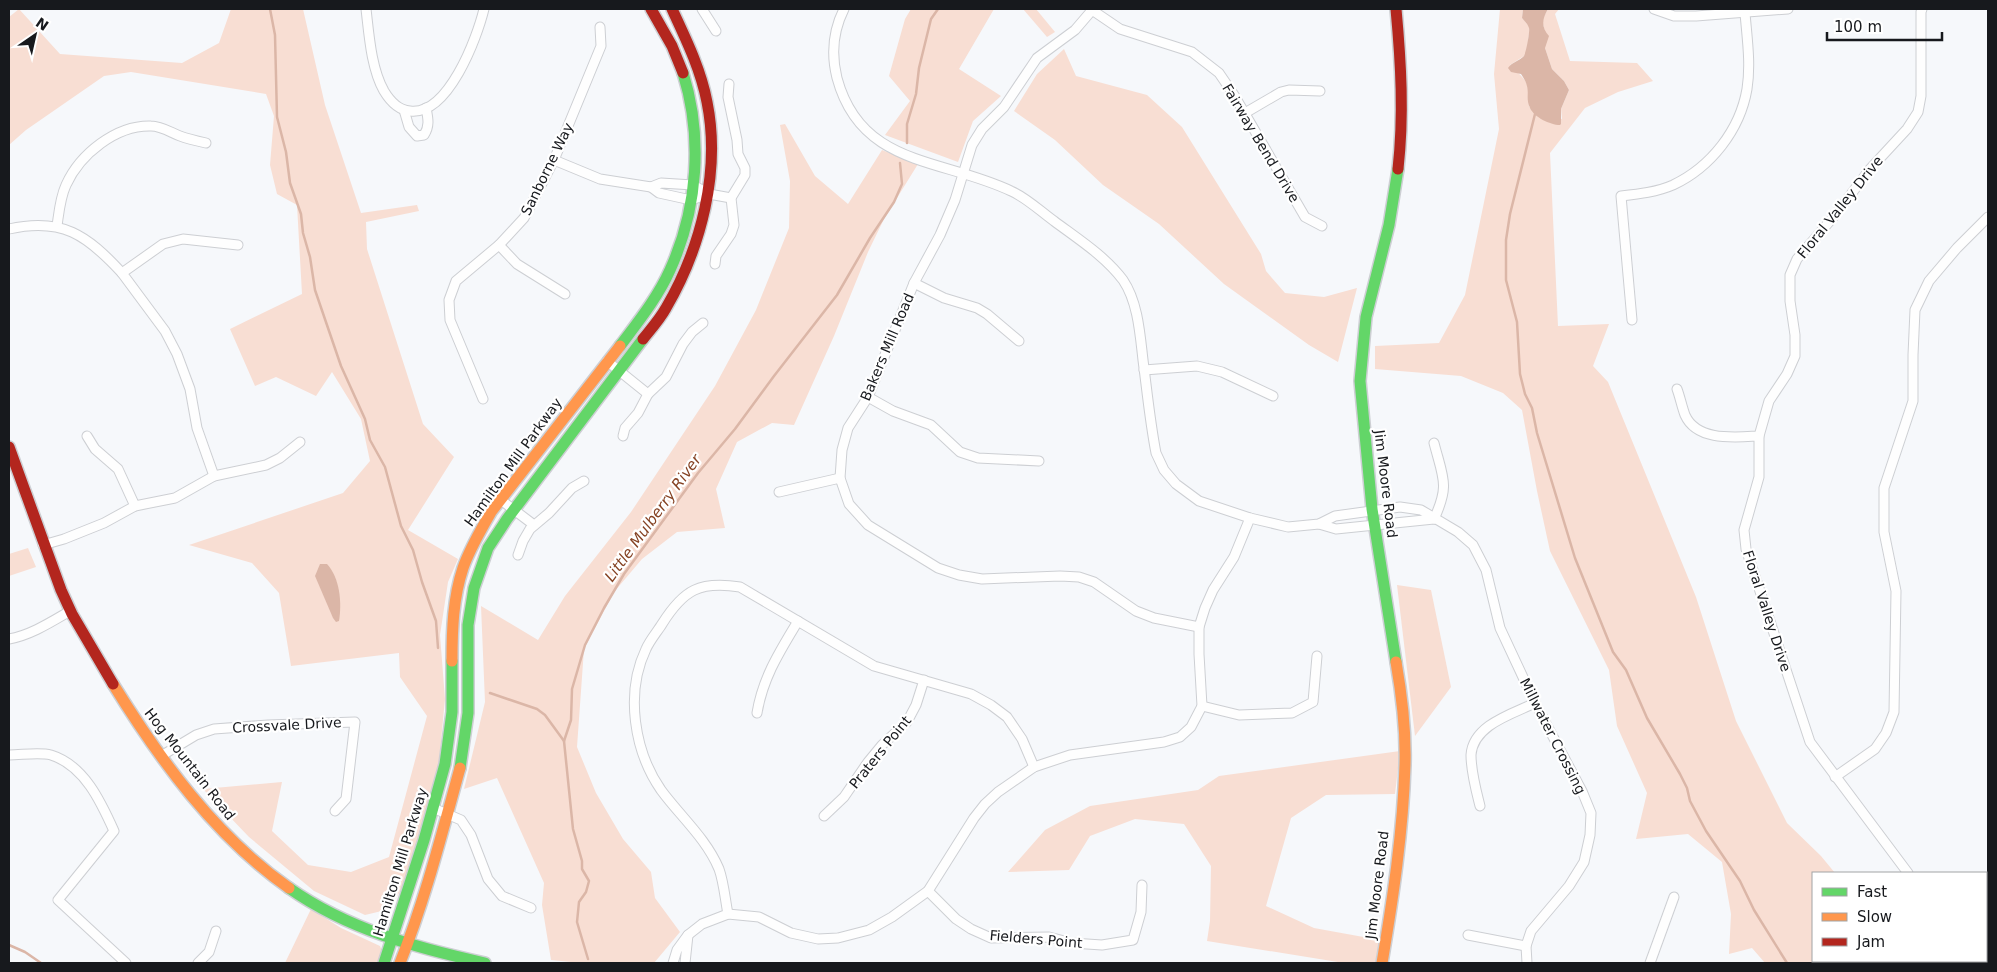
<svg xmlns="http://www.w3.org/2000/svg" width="1997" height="972" font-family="'DejaVu Sans',sans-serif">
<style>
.green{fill:#f8ded3}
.water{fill:#dbb6a7}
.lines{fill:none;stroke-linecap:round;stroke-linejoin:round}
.stream{stroke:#dbb6a7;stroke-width:2.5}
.street-casing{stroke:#cdcfd3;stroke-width:11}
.fast-casing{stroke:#cdcfd3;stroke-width:14}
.slow-casing{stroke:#cdcfd3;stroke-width:14}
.jam-casing{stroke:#cdcfd3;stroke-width:14}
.street{stroke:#fefefe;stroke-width:9}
.fast{stroke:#63d668;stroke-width:11}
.slow{stroke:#ff974d;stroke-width:11}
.jam{stroke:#b3261e;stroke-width:11}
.labels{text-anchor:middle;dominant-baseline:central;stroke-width:4.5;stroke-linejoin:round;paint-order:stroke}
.street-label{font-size:14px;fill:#17191d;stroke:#fff}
.water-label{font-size:15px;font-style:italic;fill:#854223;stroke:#fff}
</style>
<rect width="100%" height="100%" fill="#f6f8fb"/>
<g class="green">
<polygon points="19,9 60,54 182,63 219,43 231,9 303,9 325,105 361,213 417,205 419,211 366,222 367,249 423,424 454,457 408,530 458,559 448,582 440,635 445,699 439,762 407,879 390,909 365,915 314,891 249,837 203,789 282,782 272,831 308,865 351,872 389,857 427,716 400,677 399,653 291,666 279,593 252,563 189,545 343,493 370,461 361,419 332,372 316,396 276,377 255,386 230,329 302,294 297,205 277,194 270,165 274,116 266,94 131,72 104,76 26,130 9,145 9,17"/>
<polygon points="911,9 994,9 959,69 1001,96 973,121 958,162 885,135 910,101 889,76 905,19"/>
<polygon points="1023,9 1036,9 1055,32 1047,37"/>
<path d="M 1500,9 L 1523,9 L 1522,18 L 1529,26 L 1529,33 L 1527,52 L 1524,56 L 1510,65 C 1528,83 1529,80 1529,107 L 1562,119 L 1561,109 L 1569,90 L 1564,81 L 1552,69 L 1545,48 L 1545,32 L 1542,20 L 1548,9 L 1559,9 L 1555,14 L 1570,61 L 1637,63 L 1653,81 L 1618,92 L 1585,108 L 1550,153 L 1558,326 L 1609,324 L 1593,366 L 1608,382 L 1696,597 L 1736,721 L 1787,823 L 1821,856 L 1835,873 L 1813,873 L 1813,961 L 1905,961 L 1907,963 L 1765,963 L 1752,948 L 1729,954 L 1731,914 L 1722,862 L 1688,834 L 1636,839 L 1647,793 L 1617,726 L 1609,670 L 1550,551 L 1537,491 L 1522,410 L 1503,393 L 1461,376 L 1375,369 L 1375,346 L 1439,343 L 1465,295 L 1499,129 L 1494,74 Z"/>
<polygon points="1064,49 1076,76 1147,95 1182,127 1261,254 1266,271 1285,293 1324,297 1357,288 1338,362 1309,345 1224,284 1159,224 1103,185 1055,140 1014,111 1037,74"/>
<polygon points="785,124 815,176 848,204 882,150 918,164 884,219 868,252 834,336 794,425 772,423 737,442 716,489 725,528 677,532 642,559 614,592 584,649 577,747 596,793 623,839 651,872 655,898 680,932 654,963 581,963 551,960 542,905 544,883 497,778 464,789 485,702 481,606 538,640 565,596 631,512 715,386 756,310 789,228 790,181 780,125"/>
<polygon points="28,548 36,567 9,576 9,554"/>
<polygon points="1397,585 1431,590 1451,687 1415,736"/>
<polygon points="1400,751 1395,794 1326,795 1291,818 1266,906 1314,928 1380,940 1375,963 1344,963 1207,941 1210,921 1211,866 1184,824 1135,819 1090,836 1069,870 1008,872 1045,830 1090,806 1198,790 1219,776"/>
<polygon points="311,909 341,928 380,946 384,956 381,963 285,963"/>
</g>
<g class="water">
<path d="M 1523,9 L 1548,9 C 1542,19 1541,27 1549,36 L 1545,48 L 1552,69 L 1564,81 L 1569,90 L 1561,109 L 1561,124 L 1560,125 C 1550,125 1534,117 1530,108 C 1524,95 1533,91 1521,74 L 1511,72 L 1508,68 C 1512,62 1519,61 1524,56 C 1526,53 1530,32 1529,28 C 1528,24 1525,22 1522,18 Z"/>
<path d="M 320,564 L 327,564 C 340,578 342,603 339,621 L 336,622 L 333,618 L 315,576 Z"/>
</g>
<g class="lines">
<g class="stream">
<polyline points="270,9 275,35 277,117 286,152 290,183 301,214 303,233 310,257 315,290 341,366 365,419 370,440 385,467 401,526 413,550 422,582 436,621 438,648"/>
<polyline points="1535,114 1510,214 1506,240 1506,280 1517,322 1520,374 1525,394 1532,408 1537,433 1575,558 1613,652 1626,670 1647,718 1680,774 1687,788 1690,801 1706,831 1740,881 1754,910 1787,963"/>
<polyline points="907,143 907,124 916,94 919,68 931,19 938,9"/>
<polyline points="490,693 537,709 545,715 564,741"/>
<polyline points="9,945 25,952 41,963"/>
<polyline points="588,959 577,922 579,902 586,892 589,881 582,869 582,861 573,829 564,741 571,720 572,689 585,645 604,608 624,574 698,473 735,429 774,376 837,295 870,238 894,202 902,184 900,163"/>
</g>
<g class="street-casing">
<g id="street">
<path d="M 366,9 C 369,34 371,68 384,91 C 390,101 398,110 410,111 C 448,116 477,38 484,9"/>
<polyline points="702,9 716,31"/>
<path d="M 844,9 C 833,31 831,54 837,78 C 861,167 942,158 1011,191 C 1027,198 1040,211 1054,221 C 1078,239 1105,256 1123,280 C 1138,302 1140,334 1143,360 C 1147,391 1150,422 1156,453 L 1164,470 L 1176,484 L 1199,501 L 1250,518 L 1288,527 L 1319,524 L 1335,516 L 1400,507 L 1421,510 L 1458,532 L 1473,545 L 1486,570 L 1500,628 L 1535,703 L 1582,791 L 1591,813 L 1590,835 L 1584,862 L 1569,886 L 1531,931 L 1526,946 L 1527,963"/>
<polyline points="1093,9 1075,30 1037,58 1004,107 982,129 972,145 955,200 940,235 914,283 868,397 848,428 842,450 840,478 849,504 868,525 938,568 959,575 982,579 1060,576 1079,577 1094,582 1136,611 1154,618 1199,627"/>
<polyline points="1654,9 1674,16 1696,16 1788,9"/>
<polyline points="1092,10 1120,29 1192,52 1219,73 1234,95 1305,217 1322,226"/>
<path d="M 404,110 L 409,127 L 417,136 L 424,135 C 430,126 428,118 426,108"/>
<polyline points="1245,113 1281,92 1289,90 1320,91"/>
<polyline points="554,160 600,179 651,187"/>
<polygon points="661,183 693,185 709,194 691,200 659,193 651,187"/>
<polyline points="709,194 731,198"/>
<path d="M 57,226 C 59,212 60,198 66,185 C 80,154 116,125 151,126 C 161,126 170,132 180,136 C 188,139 197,141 206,143"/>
<path d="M 9,229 C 62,217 87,235 122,273"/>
<polyline points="499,245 517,264 565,294"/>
<polyline points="715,264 716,256 731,234 734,225 731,198 745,175 745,168 738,154 737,140 728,97 729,84"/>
<polyline points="914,283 944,298 977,308 987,314 1019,341"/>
<path d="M 1632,320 L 1621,196 C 1639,194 1657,192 1673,185 C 1711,167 1740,130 1747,89 C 1751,64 1747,38 1745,13"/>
<polyline points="607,361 648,394"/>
<polyline points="1144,370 1197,366 1222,372 1273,396"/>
<path d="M 1677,389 C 1680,397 1682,407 1685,415 C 1697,442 1736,437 1759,436"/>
<polyline points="868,397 893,411 931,425 960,452 978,458 1039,461"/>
<polyline points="483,399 450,320 449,300 456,281 499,245 524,218 554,160 601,46 600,27"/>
<polyline points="87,436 95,449 118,469 135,506"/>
<polyline points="623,436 625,428 638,413 648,394 666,377 683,344 692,332 703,323"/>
<polyline points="214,476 197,428 190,389 177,354 165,331 122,273 163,244 183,239 238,245"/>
<polyline points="779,492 840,478"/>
<polyline points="501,500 534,525"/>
<path d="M 1434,519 C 1450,485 1443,478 1434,443"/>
<polyline points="1319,524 1336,529 1434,519"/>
<polyline points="43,545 64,539 104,523 135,506 175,498 214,476 266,465 280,458 300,442"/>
<polyline points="518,555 523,541 530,529 549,513 572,488 584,481"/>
<path d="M 9,639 C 31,635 51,622 70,611"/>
<polyline points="1202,706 1239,715 1292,713 1313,702 1317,656"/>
<path d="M 757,713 C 763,677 780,651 798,621"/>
<path d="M 9,755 C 22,755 39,752 51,755 C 84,765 101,802 114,831 L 58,900 L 126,963"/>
<polyline points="161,756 196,735 214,729 268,725 355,722 346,799 335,811"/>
<polyline points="1835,777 1875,749 1886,733 1894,712 1896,591 1884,532 1884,488 1913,401 1913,355 1915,310 1929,281 1957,248 1988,217"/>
<path d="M 1480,806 C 1476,790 1471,772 1471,755 C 1473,725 1512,714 1535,703"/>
<polyline points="433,808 461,820 471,835 488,879 502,896 531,908"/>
<polyline points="824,816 844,797 868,762 882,745 907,722 916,705 924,680"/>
<polyline points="1908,873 1810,742 1746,549 1744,530 1759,477 1759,436 1769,401 1787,374 1795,356 1795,335 1790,301 1790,275 1797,259 1836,214 1870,169 1907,129 1918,112 1921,96 1921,12 1922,9"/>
<polyline points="928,891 956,919 971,929 991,938 1049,937 1072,943 1102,945 1133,940 1141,912 1142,885"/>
<polyline points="1986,912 1988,900"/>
<path d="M 728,914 C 725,899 724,883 719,869 C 706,838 680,816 661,790 C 634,751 625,693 646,649 C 650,640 657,632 662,624 C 684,589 700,581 740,587 L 874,666 L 971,694 L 991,705 L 1007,717 L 1022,739 L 1034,767"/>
<polyline points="1468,935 1526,946"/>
<polyline points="1983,961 1983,963"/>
<polyline points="198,963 209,952 216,931"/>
<polyline points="673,963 677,950 688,935 702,924 728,914 759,917 791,933 818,939 838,938 869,930 892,917 928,891 974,818 985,804 998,792 1034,767 1070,755 1164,742 1180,737 1191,727 1202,706 1199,654 1199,627 1205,608 1213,590 1234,557 1250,518"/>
<polyline points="685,963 688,935"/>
<polyline points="1650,963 1674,897"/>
</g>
</g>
<g class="fast-casing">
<g id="fast">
<path d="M 620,346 C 638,322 658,297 670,270 C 698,208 703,137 683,73"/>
<polyline points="1396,662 1372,509 1360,381 1366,317 1389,225 1398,169"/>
<polyline points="460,768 468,713 468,625 474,588 488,548 507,519 643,339"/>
<path d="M 289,888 C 347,929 417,948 485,963"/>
<polyline points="384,963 424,840 445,764 452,712 452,661"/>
</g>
</g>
<g class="slow-casing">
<g id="slow">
<path d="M 452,661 C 452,630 453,598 463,568 C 470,548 481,530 491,512 L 620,346"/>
<path d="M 113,684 C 160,760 215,836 289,888"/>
<path d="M 400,963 C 425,900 442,833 460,768"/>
<path d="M 1382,963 C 1393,898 1403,832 1405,765 C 1406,731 1402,696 1396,662"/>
</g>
</g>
<g class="jam-casing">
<g id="jam">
<polyline points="651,9 672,46 683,73"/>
<path d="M 1396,9 C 1401,63 1404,115 1398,169"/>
<path d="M 643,339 C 651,329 660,319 666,308 C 701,248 721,171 707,102 C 701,70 686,39 672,9"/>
<polyline points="9,447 61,590 72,614 113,684"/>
</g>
</g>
<use href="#street" class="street"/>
<use href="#fast" class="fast"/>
<use href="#slow" class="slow"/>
<use href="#jam" class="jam"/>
</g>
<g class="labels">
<g class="street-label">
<text transform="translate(1261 143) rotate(59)">Fairway Bend Drive</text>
<text transform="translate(547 169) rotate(-64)">Sanborne Way</text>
<text transform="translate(1840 207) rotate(-51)">Floral Valley Drive</text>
<text transform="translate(887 347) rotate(-67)">Bakers Mill Road</text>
<text transform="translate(513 462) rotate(-54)">Hamilton Mill Parkway</text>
<text transform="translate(1386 484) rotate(83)">Jim Moore Road</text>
<text transform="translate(1767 611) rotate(72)">Floral Valley Drive</text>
<text transform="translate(287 725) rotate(-3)">Crossvale Drive</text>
<text transform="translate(1553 736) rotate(63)">Millwater Crossing</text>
<text transform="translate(880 752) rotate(-51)">Praters Point</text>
<text transform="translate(190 764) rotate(52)">Hog Mountain Road</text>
<text transform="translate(400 862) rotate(-73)">Hamilton Mill Parkway</text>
<text transform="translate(1377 885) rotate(-83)">Jim Moore Road</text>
<text transform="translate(1036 939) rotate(5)">Fielders Point</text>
</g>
<g class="water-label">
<text transform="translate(653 518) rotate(-54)">Little Mulberry River</text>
</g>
</g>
<rect width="1997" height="972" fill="none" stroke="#17191d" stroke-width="20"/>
<rect x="1812" y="872" width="175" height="90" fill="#ffffff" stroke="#a2a3a5"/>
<rect x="1822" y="888" width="25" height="8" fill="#63d668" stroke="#a2a3a5"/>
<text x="1857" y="897" font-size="15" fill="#17191d">Fast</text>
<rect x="1822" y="913" width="25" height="8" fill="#ff974d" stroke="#a2a3a5"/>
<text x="1857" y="922" font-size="15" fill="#17191d">Slow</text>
<rect x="1822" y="938" width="25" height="8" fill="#b3261e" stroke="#a2a3a5"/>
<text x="1857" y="947" font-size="15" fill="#17191d">Jam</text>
<g transform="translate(35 35) rotate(34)" stroke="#ffffff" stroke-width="4" paint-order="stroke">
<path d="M0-4L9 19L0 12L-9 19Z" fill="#17191d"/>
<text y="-8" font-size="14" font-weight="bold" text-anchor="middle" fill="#17191d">N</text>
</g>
<path d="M1827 32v8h115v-8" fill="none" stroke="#17191d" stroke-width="2.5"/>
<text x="1834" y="32" font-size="15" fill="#17191d" stroke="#ffffff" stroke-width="4" paint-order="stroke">100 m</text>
</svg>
